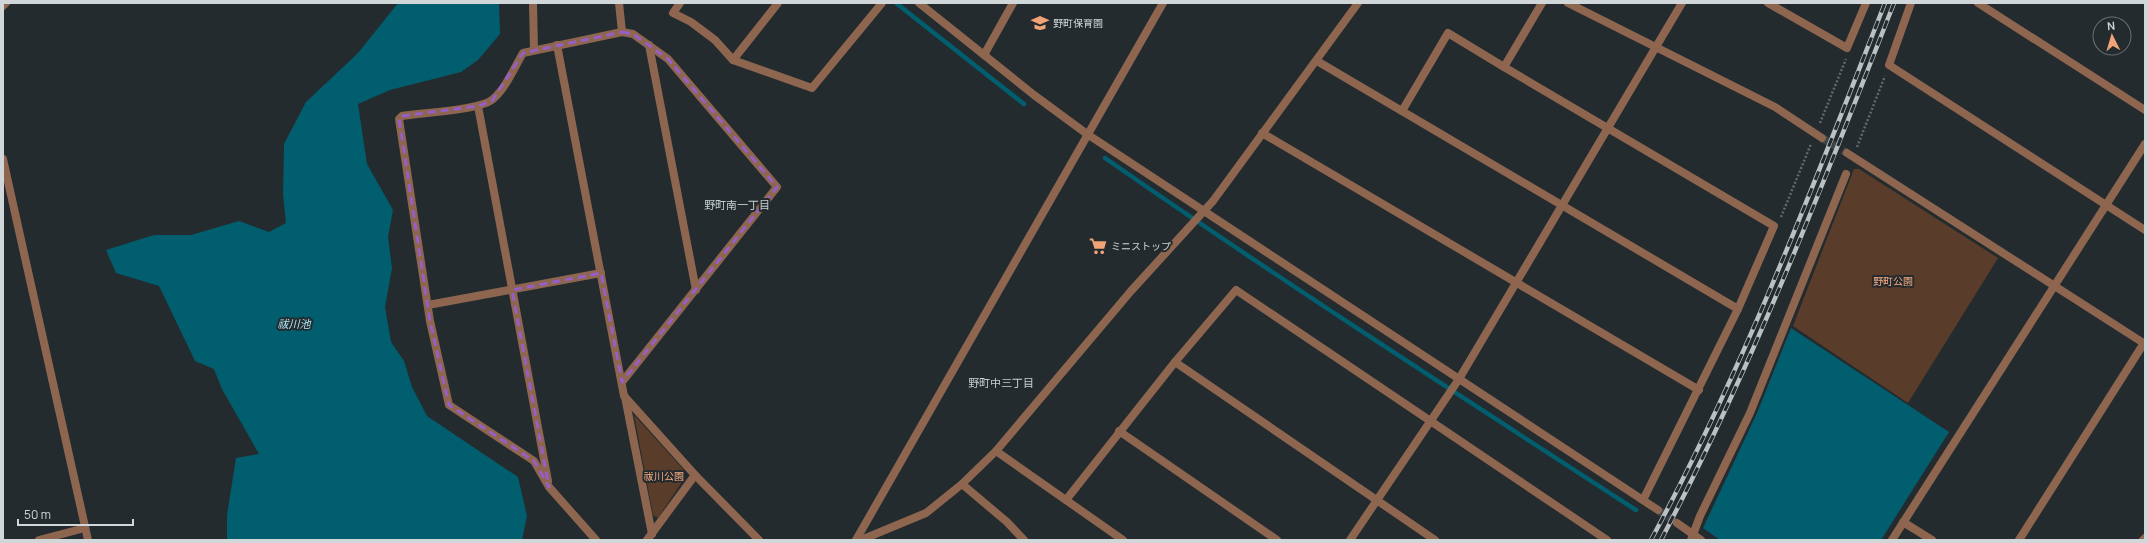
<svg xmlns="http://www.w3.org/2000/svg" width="2148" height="543" font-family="Manrope,'Noto Sans JP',sans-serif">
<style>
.green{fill:#5a3c2a}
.water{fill:#005e6f}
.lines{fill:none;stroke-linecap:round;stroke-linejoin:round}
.stream{stroke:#005e6f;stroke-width:4.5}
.minor-tunnel{stroke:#3e4548;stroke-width:8;stroke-dasharray:8 4;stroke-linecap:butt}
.tertiary-tunnel{stroke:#3e4548;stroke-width:8;stroke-dasharray:8 4;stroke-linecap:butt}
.path{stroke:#62686b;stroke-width:2.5;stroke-dasharray:2 2;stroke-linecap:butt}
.minor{stroke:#8e664f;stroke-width:8}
.tertiary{stroke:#8e664f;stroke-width:8}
.rail-casing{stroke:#bbc0c2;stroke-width:4.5}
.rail{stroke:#242b2e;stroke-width:3;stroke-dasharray:9;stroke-linecap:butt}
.marked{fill:none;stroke:#955fc6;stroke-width:3;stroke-dasharray:8 5;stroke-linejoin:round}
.labels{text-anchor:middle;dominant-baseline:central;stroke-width:4;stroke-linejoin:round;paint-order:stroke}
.poi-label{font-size:10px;fill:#d1d6d8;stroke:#242b2e;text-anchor:start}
.park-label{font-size:10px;fill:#f9ac80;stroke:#242b2e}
.neighbourhood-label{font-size:11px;fill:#c4ced1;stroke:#242b2e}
.water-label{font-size:11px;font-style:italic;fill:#abe8f8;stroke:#242b2e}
</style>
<rect width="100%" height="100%" fill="#242b2e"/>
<g class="green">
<polygon points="1854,169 1859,169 1998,258 1908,403 1793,326"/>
<polygon points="634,415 684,470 684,479 658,518 653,515"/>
</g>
<g class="water">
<polygon points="398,3 499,3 500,34 478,60 461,72 390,90 358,104 367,164 393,210 388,237 392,268 385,307 391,342 404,361 412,387 427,416 518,477 527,516 522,540 227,540 227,515 236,458 259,454 222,389 214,369 195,361 159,286 116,273 106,250 154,235 191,235 239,221 269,232 286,223 283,194 284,144 306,102 358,53"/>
<polygon points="1791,328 1949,432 1881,540 1720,540 1703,528 1757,413"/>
</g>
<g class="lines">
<g class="stream">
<polyline points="896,3 1024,104"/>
<path d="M 1105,158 C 1279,279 1457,394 1636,510"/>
</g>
<polyline class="minor-tunnel" points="1822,138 1847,153"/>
<polyline class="tertiary-tunnel" points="1658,510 1677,523"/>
<g class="path">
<polyline points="1820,123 1846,59"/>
<polyline points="1857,147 1885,76"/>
<polyline points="1781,217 1811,144"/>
</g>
<g class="minor">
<polyline points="533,3 534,50"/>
<polyline points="619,3 622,32"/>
<polyline points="680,3 673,13 691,22 715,40 733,60 778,3"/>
<polyline points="1568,3 1775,107 1822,138"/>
<polyline points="1768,3 1847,48 1866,3"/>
<polyline points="1911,3 1889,65 2145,230"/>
<polyline points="1978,3 2145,110"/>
<polyline points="3,6 6,3"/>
<polyline points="557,45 624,396 695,475 759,540"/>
<polyline points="649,45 696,290"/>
<polyline points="984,55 1013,3"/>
<polyline points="733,60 812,88 882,3"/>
<polyline points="1317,61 1738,309 1774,226 1504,67 1542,3"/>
<polyline points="478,106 548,481"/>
<polyline points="1402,111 1448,33 1504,67"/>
<polyline points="1262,133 1699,390"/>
<polyline points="1847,153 2145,344"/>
<polyline points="3,159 88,540"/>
<polyline points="428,305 601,273"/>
<polyline points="1175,362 1435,540"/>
<polyline points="625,397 652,534"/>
<polyline points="1119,431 1277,540"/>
<polyline points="996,451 1123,540"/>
<polyline points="962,484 1007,522 1024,540"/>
<polyline points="1066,500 1175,362 1236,290 1607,540"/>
<polyline points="1643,500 1738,309"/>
<polyline points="1903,522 1932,540"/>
<path d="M 596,540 L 549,487 L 534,461 L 449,405 L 430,321 L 399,119 L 402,116 C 420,113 482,110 493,99 C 506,88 514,68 523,53 L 622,32 L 633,34 L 668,59 L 777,187 L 622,382"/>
<polyline points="647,540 695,475"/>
<polyline points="861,540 926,513 962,484 996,451 1131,291 1213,201 1358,3"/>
<polyline points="1350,540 1459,379 1682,3"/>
<polyline points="1691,540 1700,516 1750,413 1846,174"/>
<polyline points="1892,540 2145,144"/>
<polyline points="2019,540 2144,343"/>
<polyline points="2143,540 2145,538"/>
</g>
<g class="tertiary">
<polyline points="919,3 1034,95 1087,134 1658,510"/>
<polyline points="1677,523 1701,540"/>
<polyline points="39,540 85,528"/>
<polyline points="856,540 1163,3"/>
</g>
<g class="rail-casing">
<g id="rail">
<path d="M 1651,540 C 1744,368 1814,184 1885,3"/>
<path d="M 1661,540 C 1752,367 1823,185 1894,3"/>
</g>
</g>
<use href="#rail" class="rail"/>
</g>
<path class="marked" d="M 622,32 L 633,34 L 668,59 L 777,187 L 622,382 L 601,273 L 512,290 L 549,487 L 534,461 L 449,405 L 430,321 L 399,119 L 402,116 L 478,106 L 492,101 L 523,53 Z"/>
<defs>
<g id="school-bare" transform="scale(1.38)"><path d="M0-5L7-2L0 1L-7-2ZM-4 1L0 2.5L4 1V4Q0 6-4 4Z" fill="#efa377" stroke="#242b2e" stroke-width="2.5" paint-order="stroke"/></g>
<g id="supermarket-bare" transform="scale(1.38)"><path d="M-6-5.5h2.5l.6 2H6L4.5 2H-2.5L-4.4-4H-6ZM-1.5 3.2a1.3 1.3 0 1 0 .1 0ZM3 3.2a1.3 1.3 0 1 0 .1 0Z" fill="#efa377" stroke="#242b2e" stroke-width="2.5" paint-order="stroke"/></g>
</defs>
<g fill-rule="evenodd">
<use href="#school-bare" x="1040" y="23"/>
<use href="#supermarket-bare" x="1098" y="246"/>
</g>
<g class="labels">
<g class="poi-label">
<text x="1053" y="23">野町保育園</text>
<text x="1111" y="246">ミニストップ</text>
</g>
<g class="park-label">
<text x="1893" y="281">野町公園</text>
<text x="664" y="476">祓川公園</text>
</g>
<g class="neighbourhood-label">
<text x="737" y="204">野町南一丁目</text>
<text x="1001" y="382">野町中三丁目</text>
</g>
<g class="water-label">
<text x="294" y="323">祓川池</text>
</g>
</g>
<rect width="2148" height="543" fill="none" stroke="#d1d6d8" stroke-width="8"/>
<g transform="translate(2112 36) rotate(355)"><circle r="19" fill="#242b2e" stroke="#696f72"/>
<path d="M0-3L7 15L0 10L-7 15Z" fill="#efa377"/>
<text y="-6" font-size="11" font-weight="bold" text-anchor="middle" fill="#d1d6d8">N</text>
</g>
<path d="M18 519v6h115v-6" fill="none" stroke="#d1d6d8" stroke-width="2"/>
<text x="24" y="519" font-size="12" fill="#d1d6d8" stroke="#242b2e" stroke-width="3" paint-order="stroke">50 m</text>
</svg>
